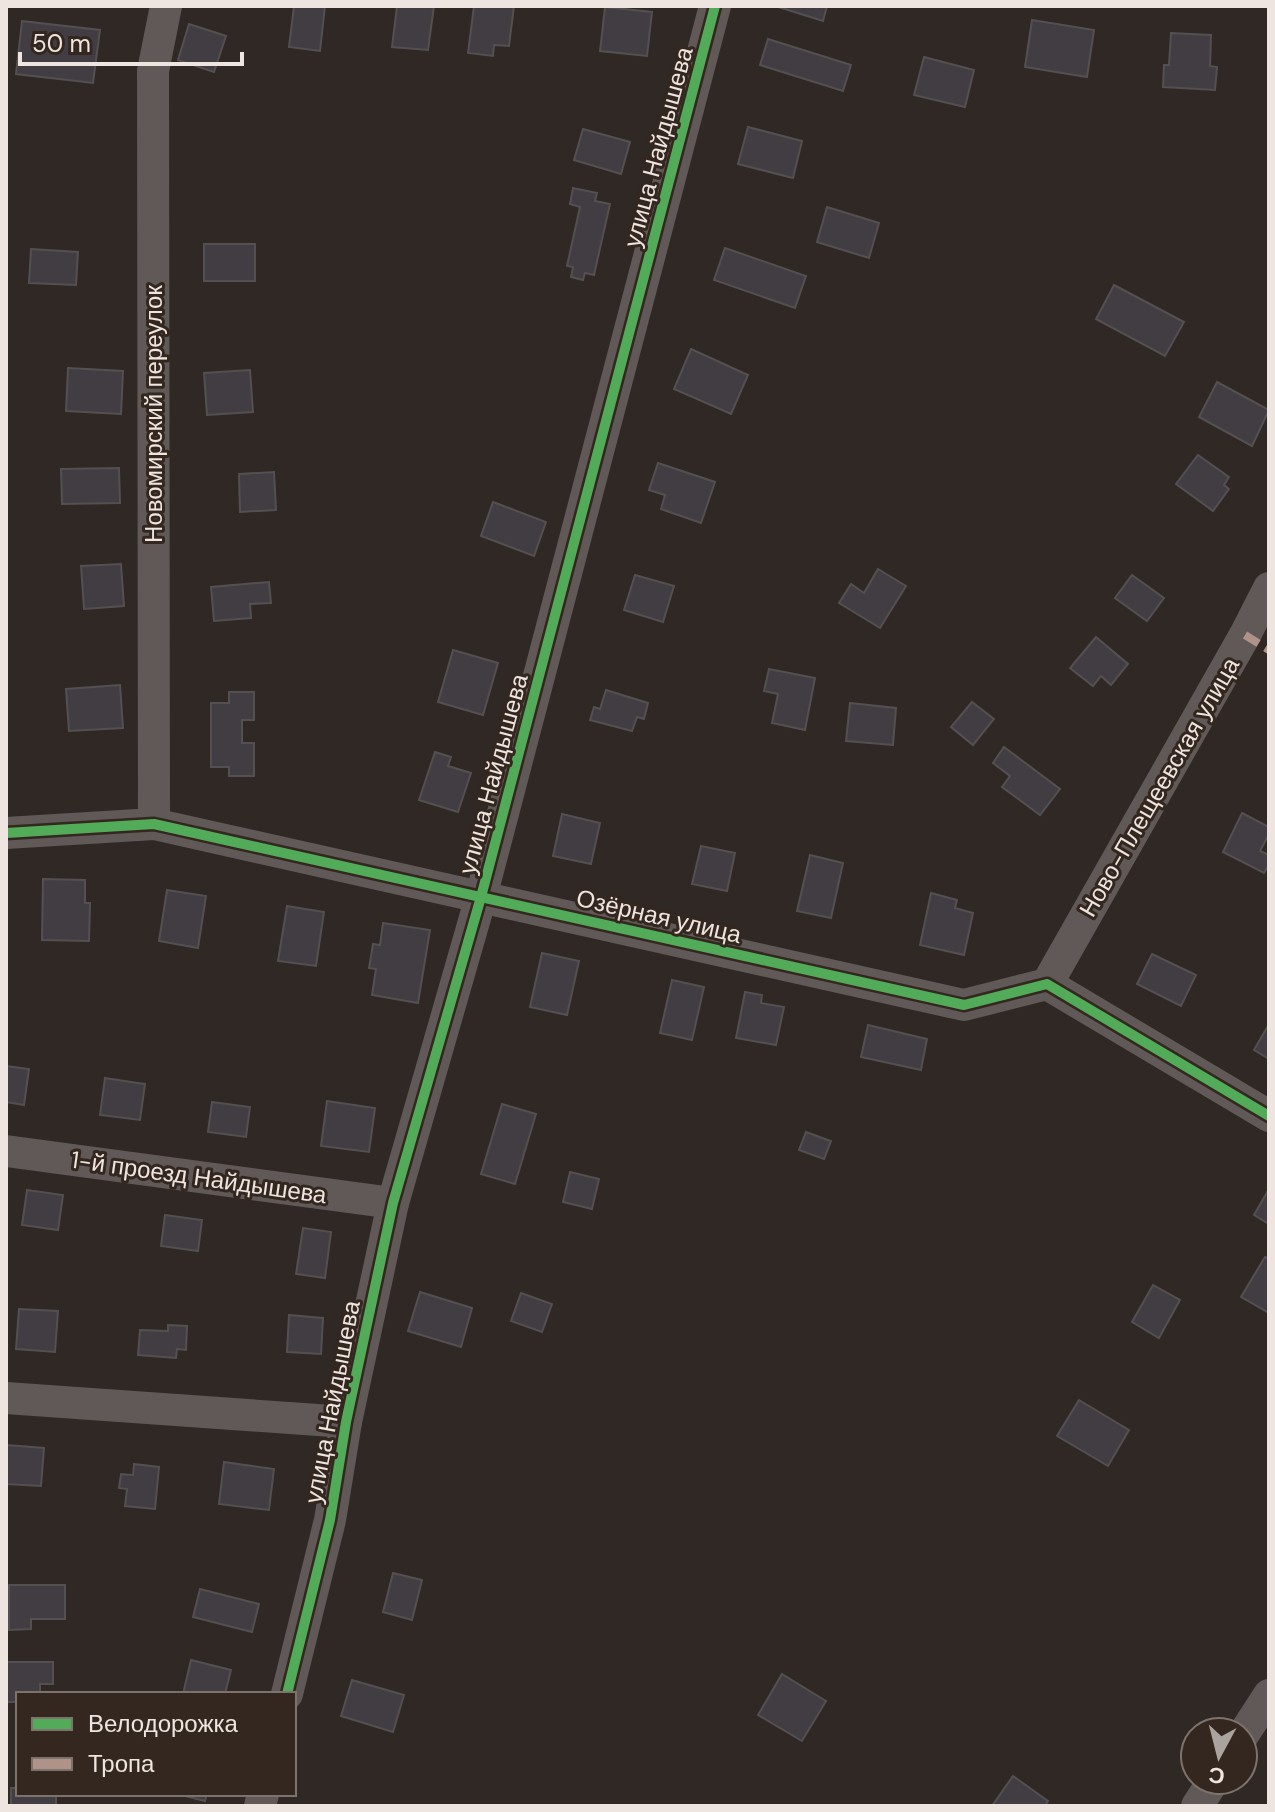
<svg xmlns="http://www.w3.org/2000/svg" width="1275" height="1812" font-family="'DM Sans',sans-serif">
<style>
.building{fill:#423d42;stroke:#545051;stroke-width:2}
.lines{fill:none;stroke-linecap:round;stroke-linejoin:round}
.street{stroke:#605958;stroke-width:32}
.quiet{stroke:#af9288;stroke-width:8;stroke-dasharray:16 8;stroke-linecap:butt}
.cycleway-casing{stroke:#34271f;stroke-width:15}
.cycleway{stroke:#51ab58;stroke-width:10}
.labels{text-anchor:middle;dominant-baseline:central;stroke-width:6;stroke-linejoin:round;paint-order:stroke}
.street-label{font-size:24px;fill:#eee5e0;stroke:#34271f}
</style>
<rect width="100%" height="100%" fill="#2f2824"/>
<g class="building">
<polygon points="294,6 325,6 320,51 289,47"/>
<polygon points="397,6 434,6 428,50 392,47"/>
<polygon points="474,6 514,6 509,46 494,45 493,56 468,53"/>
<polygon points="775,6 827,6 823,21"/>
<polygon points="605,7 652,12 647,56 600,51"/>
<polygon points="1032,20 1094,30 1087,77 1025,67"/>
<polygon points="22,21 100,30 93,83 16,74"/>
<polygon points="189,24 226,36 214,72 178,60"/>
<polygon points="1171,33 1211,35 1210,66 1217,67 1215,90 1163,87 1164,65 1169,65"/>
<polygon points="768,39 851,65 843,91 760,65"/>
<polygon points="924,57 974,70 965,107 914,95"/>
<polygon points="748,127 802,141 793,178 738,164"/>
<polygon points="583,129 630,142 621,174 574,160"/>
<polygon points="573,188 597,193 595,201 610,204 594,275 585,273 583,280 571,277 573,267 567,266 580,207 570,204"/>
<polygon points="827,207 879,223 869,258 817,242"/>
<rect x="204" y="244" width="51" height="37"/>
<polygon points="725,248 806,276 795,308 714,280"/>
<polygon points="31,249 78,252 76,285 29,283"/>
<polygon points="1114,285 1184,322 1165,356 1096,319"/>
<polygon points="691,349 748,375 731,414 674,389"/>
<polygon points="68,368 123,371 121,414 66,411"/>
<polygon points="250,370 253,412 207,415 204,373"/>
<polygon points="1217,382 1269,410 1252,446 1199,417"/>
<polygon points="1198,455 1229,477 1224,485 1229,489 1213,511 1176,484"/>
<polygon points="658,463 715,482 701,523 661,509 665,495 649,490"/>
<polygon points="119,468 120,503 62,504 61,469"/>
<polygon points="274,472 276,510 240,512 239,474"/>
<polygon points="493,502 546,522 534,556 481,536"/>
<polygon points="121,564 124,606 84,609 81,566"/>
<polygon points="878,569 906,586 880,628 839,603 851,584 864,593"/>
<polygon points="635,575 674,586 663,622 624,610"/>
<polygon points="1132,575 1164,598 1147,621 1115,598"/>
<polygon points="269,582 271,603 250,604 251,618 214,621 211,587"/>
<polygon points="1096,637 1128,664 1111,685 1101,676 1093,686 1070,668"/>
<polygon points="453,650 498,663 483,715 438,702"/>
<polygon points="769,669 815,678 805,730 772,723 778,694 764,691"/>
<polygon points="120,685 123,728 69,731 66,689"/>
<polygon points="606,690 648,703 644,719 637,717 632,731 590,720 594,707 600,709"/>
<polygon points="229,692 254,692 254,720 242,720 242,743 254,743 254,776 229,776 229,767 211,767 211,703 229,703"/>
<polygon points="972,702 994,719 973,745 951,727"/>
<polygon points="850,703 896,708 893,745 846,741"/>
<polygon points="1004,747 1060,789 1040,815 1002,787 1010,776 993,763"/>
<polygon points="435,752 451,757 448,766 471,773 458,812 419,800"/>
<polygon points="1242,813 1269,827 1269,834 1260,851 1269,855 1269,864 1264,873 1223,852"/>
<polygon points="562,814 600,823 591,864 553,856"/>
<polygon points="701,846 735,853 727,891 692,884"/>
<polygon points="810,855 843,863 831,918 797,911"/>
<polygon points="43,879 85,880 85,903 90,903 89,941 42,940"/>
<polygon points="167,890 206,896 198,948 159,941"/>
<polygon points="931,893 957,900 955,908 973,913 964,955 920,945"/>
<polygon points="287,906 324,912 316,966 278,961"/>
<polygon points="383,923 430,930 418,1003 372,995 376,969 369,968 373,944 380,945"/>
<polygon points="542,953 579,961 567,1015 530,1007"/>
<polygon points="1152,954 1196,975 1181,1006 1137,984"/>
<polygon points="672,980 704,987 692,1040 660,1033"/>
<polygon points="745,992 762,995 761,1003 784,1007 776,1045 736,1038"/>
<polygon points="1269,1024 1269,1059 1254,1050"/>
<polygon points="868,1025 927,1039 921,1070 861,1057"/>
<polygon points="6,1066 29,1069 24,1105 6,1102"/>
<polygon points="105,1078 145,1084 140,1120 100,1115"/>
<polygon points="327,1101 375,1108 369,1152 321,1146"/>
<polygon points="212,1102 250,1107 246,1137 208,1132"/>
<polygon points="502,1104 536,1114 515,1184 481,1174"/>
<polygon points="806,1132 831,1141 824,1159 799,1150"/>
<polygon points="570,1172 599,1179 592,1209 563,1202"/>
<polygon points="1269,1189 1269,1224 1254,1215"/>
<polygon points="27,1190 63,1195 58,1230 22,1225"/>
<polygon points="165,1215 202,1220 198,1251 161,1246"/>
<polygon points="303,1228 331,1232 325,1278 296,1274"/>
<polygon points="1265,1257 1269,1259 1269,1313 1241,1297"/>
<polygon points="1153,1285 1180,1300 1159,1338 1132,1322"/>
<polygon points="420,1292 472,1308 461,1347 408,1331"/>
<polygon points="521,1293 552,1304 542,1332 511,1321"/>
<polygon points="19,1309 58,1311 55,1352 16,1349"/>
<polygon points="289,1315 323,1318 321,1354 287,1352"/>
<polygon points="168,1325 187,1326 186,1350 177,1349 176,1358 138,1355 140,1330 168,1331"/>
<polygon points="1079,1400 1129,1430 1108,1466 1057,1436"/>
<polygon points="6,1445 44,1448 41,1486 6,1484"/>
<polygon points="224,1462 274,1469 269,1510 219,1504"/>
<polygon points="134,1464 159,1467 155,1509 125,1506 127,1489 119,1488 121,1474 133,1475"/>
<polygon points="393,1573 422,1580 412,1620 383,1612"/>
<polygon points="9,1585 65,1585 65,1619 31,1619 31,1629 9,1630"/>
<polygon points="200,1589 259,1604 252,1632 193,1617"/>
<polygon points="191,1660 231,1670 225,1694 183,1694"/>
<polygon points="7,1662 53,1662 53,1684 40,1684 40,1694 18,1694 18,1702 7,1702"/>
<polygon points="782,1674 826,1701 802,1741 758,1715"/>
<polygon points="352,1680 404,1695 393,1732 341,1716"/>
<polygon points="1013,1776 1048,1801 1045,1806 992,1806"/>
<polygon points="11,1788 18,1788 18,1794 56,1794 56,1806 11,1806"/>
<polygon points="177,1794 207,1794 205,1801"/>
</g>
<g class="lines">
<g class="street">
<polyline points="154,824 153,71 166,6"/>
<polyline points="6,833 154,824 964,1005 1047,984 1269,1116"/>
<polyline points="1047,984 1245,635 1269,588"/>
<polyline points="6,1151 393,1203"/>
<polyline points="6,1398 346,1422"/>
<polyline points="287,1694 330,1520 346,1422 393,1203 481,897 715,6"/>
<polyline points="1243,1735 1269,1695"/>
<polyline points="260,1806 263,1794"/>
<polyline points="1197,1806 1214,1780"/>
</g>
<polyline class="quiet" points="1245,635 1269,650"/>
<g class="cycleway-casing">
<g id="cycleway">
<polyline points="6,833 154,824 964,1005 1047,984 1269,1116"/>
<polyline points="287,1694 330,1520 346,1422 393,1203 481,897 715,6"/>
</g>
</g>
<use href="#cycleway" class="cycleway"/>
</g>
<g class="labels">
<g class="street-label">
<text transform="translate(658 147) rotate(-75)">улица Найдышева</text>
<text transform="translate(153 414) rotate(-90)">Новомирский переулок</text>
<text transform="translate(493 774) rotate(-75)">улица Найдышева</text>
<text transform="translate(1159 787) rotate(-60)">Ново-Плещеевская улица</text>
<text transform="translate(659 916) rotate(13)">Озёрная улица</text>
<text transform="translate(199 1177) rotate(8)">1-й проезд Найдышева</text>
<text transform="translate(332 1402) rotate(-79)">улица Найдышева</text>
</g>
</g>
<rect width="1275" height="1812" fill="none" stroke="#eee5e0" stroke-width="16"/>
<rect x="16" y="1692" width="280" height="104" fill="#34271f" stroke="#7e736c" stroke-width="2"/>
<rect x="32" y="1718" width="40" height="12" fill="#51ab58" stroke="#7e736c" stroke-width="2"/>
<text x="88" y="1732" font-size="24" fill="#eee5e0">Велодорожка</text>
<rect x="32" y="1758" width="40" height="12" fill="#af9288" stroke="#7e736c" stroke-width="2"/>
<text x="88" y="1772" font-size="24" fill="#eee5e0">Тропа</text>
<g transform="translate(1219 1756) rotate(187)"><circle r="38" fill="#34271f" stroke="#7e736c" stroke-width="2"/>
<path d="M0-6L14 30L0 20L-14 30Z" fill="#aba39e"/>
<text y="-12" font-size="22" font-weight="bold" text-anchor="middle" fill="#eee5e0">С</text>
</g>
<path d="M20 52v12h222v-12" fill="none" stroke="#eee5e0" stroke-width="4"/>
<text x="32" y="52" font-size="24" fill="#eee5e0" stroke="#34271f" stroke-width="6" paint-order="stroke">50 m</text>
</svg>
